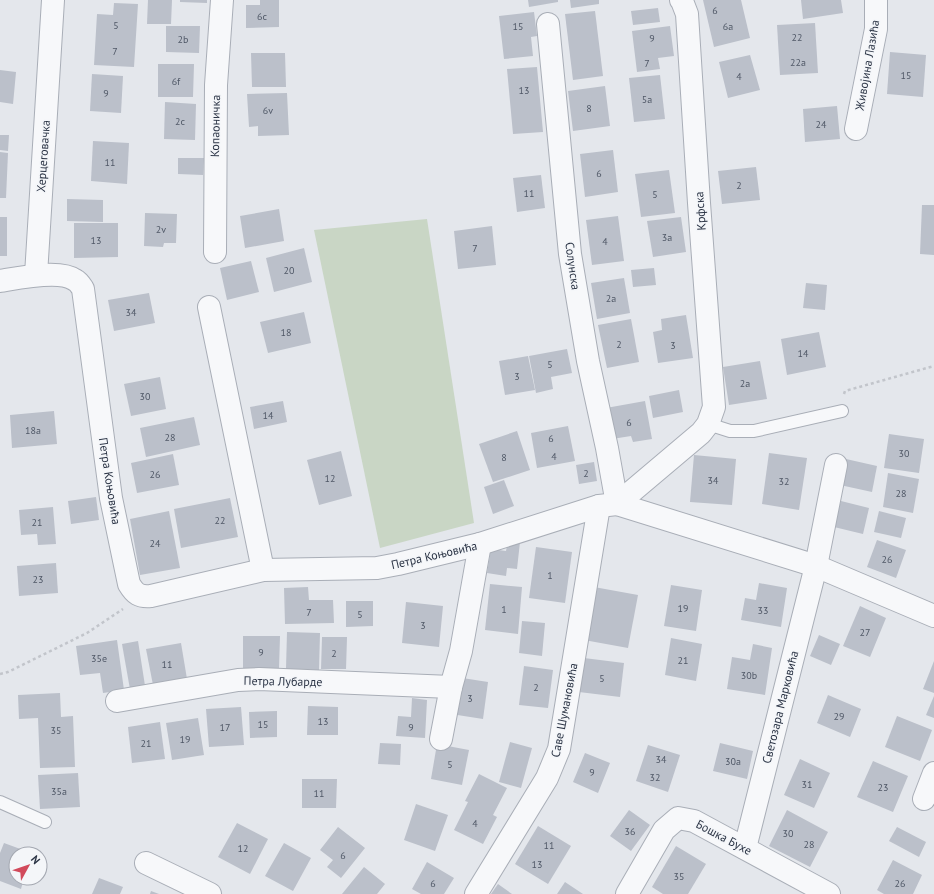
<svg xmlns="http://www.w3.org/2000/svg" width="934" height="894" font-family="'PT Sans',sans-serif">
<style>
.green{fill:#c9d6c5}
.building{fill:#bbc0ca}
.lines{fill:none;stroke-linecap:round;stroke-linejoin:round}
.lane-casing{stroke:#a9aeb7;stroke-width:14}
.street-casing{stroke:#a9aeb7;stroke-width:24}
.path{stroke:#c2c5cb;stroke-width:2.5;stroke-dasharray:3 3;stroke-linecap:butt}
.lane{stroke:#f7f8fa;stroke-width:12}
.street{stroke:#f7f8fa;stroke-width:22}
.labels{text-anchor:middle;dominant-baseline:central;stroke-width:3;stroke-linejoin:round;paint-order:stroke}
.number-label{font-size:10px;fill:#4f5766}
.street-label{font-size:12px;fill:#2b3445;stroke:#f4f6f9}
</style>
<rect width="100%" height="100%" fill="#e4e7ec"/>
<polygon class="green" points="427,219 474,523 380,548 314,230"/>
<g class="building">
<polygon points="148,0 172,0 171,24 147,24"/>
<polygon points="180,0 207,0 207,3 180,2"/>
<polygon points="260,0 279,0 279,27 246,28 246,5 260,5"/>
<polygon points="528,0 558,0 558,2 529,7"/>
<polygon points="570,0 599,0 599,4 571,8"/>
<polygon points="703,0 741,0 750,38 714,47"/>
<polygon points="801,0 841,0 843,13 803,19"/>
<polygon points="114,3 138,4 134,67 94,65 97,14 113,15"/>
<polygon points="658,8 660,22 633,25 631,11"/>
<polygon points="595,11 603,76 573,80 565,14"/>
<polygon points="534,12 537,36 531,37 533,56 504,59 499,16"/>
<polygon points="815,23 818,73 780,75 777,25"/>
<polygon points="166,26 200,26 199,53 166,52"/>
<polygon points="670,26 674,56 658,58 660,69 637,72 632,31"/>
<polygon points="890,52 926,55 923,97 887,94"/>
<polygon points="251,53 285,53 286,87 252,87"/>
<polygon points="750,55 760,90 728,98 719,62"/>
<polygon points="158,64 194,64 193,97 158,97"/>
<polygon points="537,67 543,132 513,134 507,69"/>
<polygon points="0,70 16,72 13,104 0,102"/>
<polygon points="92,74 123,76 121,113 90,111"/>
<polygon points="660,75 665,119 634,122 629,78"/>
<polygon points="605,86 610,126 573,131 568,91"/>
<polygon points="287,93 289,135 258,136 258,126 249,127 247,94"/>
<polygon points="165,102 196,104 195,140 164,139"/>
<polygon points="837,106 840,139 805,142 803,109"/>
<polygon points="0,135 9,135 8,151 0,150"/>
<polygon points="93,141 129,143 127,184 91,181"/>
<polygon points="613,150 618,192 585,197 580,154"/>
<polygon points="0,152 8,153 6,198 0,198"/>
<polygon points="178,158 204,158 203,175 178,174"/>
<polygon points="756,167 760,200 722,204 718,171"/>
<polygon points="669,170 675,213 641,217 635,174"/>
<polygon points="541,175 545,208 517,212 513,178"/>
<polygon points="67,199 103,200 103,222 67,221"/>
<polygon points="922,205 934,205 934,255 920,254"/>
<polygon points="279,209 284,241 245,248 240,216"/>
<polygon points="145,213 177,214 176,243 164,243 163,247 144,246"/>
<polygon points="618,216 624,261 592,265 586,220"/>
<rect x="0" y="217" width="7" height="39"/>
<polygon points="681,217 686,252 653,257 647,221"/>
<polygon points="74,223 118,223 118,257 74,258"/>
<polygon points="492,226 496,265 458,269 454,231"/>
<polygon points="304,248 312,282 274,292 266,258"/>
<polygon points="251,261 259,292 227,300 220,268"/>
<polygon points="654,268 656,285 633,287 631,270"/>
<polygon points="624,278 630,313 597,319 591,283"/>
<polygon points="806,283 827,285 825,310 803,308"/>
<polygon points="149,293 155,323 114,331 108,300"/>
<polygon points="304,312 311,343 268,353 260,322"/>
<polygon points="686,315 693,358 658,363 653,332 662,330 661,319"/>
<polygon points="631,319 639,362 607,368 598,325"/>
<polygon points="819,332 826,367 787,375 781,339"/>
<polygon points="567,349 572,373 551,377 553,389 536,393 529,356"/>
<polygon points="528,356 535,390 505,395 499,361"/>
<polygon points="760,361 767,399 729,405 723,367"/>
<polygon points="160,377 166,409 131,416 124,384"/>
<polygon points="679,390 683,412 653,418 649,396"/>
<polygon points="283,401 287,422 254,429 250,407"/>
<polygon points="645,401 652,439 633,442 631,436 612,439 606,408"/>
<polygon points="54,411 57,444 12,448 10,415"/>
<polygon points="194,417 200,445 146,457 140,428"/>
<polygon points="568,426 575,461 537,468 531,433"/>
<polygon points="517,431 530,470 493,482 479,444"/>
<polygon points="889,434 924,439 919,473 884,468"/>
<polygon points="341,451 352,496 319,505 307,460"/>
<polygon points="769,453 807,458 799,510 762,504"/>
<polygon points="173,454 179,485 137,493 131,463"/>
<polygon points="694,455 736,459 732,505 690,502"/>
<polygon points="846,459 877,466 872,492 840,485"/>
<polygon points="594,462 597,481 579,484 576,465"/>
<polygon points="888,473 919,479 913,513 883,507"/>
<polygon points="504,480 514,506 493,514 484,487"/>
<polygon points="96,497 99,520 71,524 68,501"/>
<polygon points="230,498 238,537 181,548 174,509"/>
<polygon points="841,501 869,508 863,534 834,527"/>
<polygon points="53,507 56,544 38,545 37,534 21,535 19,510"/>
<polygon points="169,511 180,568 140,575 130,519"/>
<polygon points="879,511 906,518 901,538 874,532"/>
<polygon points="508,540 520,542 517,569 507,568 506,576 487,573 491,549 506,551"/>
<polygon points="877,540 906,550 896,578 867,567"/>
<polygon points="536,547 572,552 565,603 529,598"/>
<polygon points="56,563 58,593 19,596 17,566"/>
<polygon points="759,583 787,588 781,627 741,620 745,598 756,600"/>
<polygon points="490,584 522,587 518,634 485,630"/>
<polygon points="671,585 702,590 696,631 664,626"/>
<polygon points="308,587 309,600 333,600 334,623 285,624 284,588"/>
<polygon points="594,587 638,595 628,648 584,640"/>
<polygon points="346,601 373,601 373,626 346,627"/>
<polygon points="406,602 443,606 439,647 402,643"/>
<polygon points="860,606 886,618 870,657 843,646"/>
<polygon points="522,621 545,623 542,656 519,653"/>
<polygon points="287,632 320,633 319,670 286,669"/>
<polygon points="819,635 840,644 831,665 810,656"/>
<polygon points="243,636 280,636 279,668 243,668"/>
<polygon points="322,637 347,637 346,669 321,669"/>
<polygon points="671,638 702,644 696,681 665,675"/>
<polygon points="117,640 124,690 103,693 100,673 80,675 76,646"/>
<polygon points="138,641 146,692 131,695 122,644"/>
<polygon points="181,643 187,679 153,685 146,649"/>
<polygon points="753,644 772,648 765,695 727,689 732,657 750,660"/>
<polygon points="584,658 624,663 620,697 579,692"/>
<polygon points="934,661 934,693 923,689"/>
<polygon points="524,666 553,670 548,708 519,705"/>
<polygon points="456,677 488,682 483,719 451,714"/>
<polygon points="60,693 61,717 73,716 75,767 40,768 38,718 19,719 18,695"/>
<polygon points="828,695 861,709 850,737 817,723"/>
<polygon points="934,696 934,718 926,715"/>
<polygon points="412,698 427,700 425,738 396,736 398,716 411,717"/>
<polygon points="308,706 338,707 338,735 307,735"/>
<polygon points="241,707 244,745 209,747 206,709"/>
<polygon points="277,711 277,737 250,738 249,712"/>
<polygon points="897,716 932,730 920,761 885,747"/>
<polygon points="198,718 204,755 172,760 166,723"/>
<polygon points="160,722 165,759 132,763 128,727"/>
<polygon points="510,742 532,748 521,788 499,782"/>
<polygon points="380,743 401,744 400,765 378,764"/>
<polygon points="720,743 753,751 747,779 713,771"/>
<polygon points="437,744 469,750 462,785 431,779"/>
<polygon points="648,745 680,755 668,792 636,781"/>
<polygon points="585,753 610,763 598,793 573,782"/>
<polygon points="800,759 830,773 814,808 784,795"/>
<polygon points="873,761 908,776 893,812 857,797"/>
<polygon points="78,773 80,807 40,809 38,775"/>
<polygon points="479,774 507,788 493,815 497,817 483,844 454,830 468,802 465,801"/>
<polygon points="302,779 337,779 336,808 302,808"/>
<polygon points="416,804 448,815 435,851 404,840"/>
<polygon points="629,810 650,825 631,851 610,836"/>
<polygon points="787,810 828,832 810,867 769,846"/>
<polygon points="237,823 268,839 250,874 218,857"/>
<polygon points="538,826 571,846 548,884 515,864"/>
<polygon points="338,827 365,848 341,878 327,867 333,860 320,850"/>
<polygon points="897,827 926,842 919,857 889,841"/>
<polygon points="4,843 34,854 16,854 16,878 24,878 21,889 0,881 0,853"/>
<polygon points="284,843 311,858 293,891 265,876"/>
<polygon points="676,846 706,864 688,894 663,894 652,887"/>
<polygon points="893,860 922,875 913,894 884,894 877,890"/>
<polygon points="427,862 454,878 444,894 421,894 412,889"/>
<polygon points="364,867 385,884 377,894 342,894"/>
<polygon points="99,878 123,887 120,894 92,894"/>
<polygon points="565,882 583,894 557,894"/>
<polygon points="498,884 512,894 491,894"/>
<polygon points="151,891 159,894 150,894"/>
</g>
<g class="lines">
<g class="lane-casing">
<g id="lane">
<polyline points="708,424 730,431 754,431 842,411"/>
<polyline points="0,802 45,822"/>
</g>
</g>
<g class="street-casing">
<g id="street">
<polyline points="548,24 570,254 588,361 607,448 617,504 816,566 934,616"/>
<polyline points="856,129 876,29 876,0"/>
<polyline points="215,252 216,85 222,0"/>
<polyline points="36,275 53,0"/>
<path d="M 0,281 C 18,278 60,269 75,280 C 79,282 81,286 83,289 L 111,498 L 129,584 C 135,594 139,597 151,596 L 263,570 L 377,568 L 398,564 L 480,544 L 599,506 L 617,504 L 701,433 L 708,424 L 714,407 L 699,203 L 687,14 L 682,1 L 681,0"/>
<polyline points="209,307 263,570"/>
<polyline points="117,701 238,680 259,679 451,687"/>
<polyline points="441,739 451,687 461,651 480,544"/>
<polyline points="924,799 934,773"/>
<polyline points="745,848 816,566 836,465"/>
<polyline points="146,863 210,894"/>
<polyline points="476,894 547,778 559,749 599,506"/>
<polyline points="627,894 664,830 678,818 694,821 829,894"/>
</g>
</g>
<g class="path">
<polyline points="844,394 845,391 934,366"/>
<polyline points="0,674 8,672 87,633 123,609"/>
</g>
<use href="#lane" class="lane"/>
<use href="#street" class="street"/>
</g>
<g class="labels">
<g class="number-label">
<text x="715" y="10">6</text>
<text x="262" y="16">6c</text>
<text x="116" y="25">5</text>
<text x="518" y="26">15</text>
<text x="728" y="26">6a</text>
<text x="797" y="37">22</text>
<text x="652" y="38">9</text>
<text x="183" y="39">2b</text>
<text x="115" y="51">7</text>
<text x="798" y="62">22a</text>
<text x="647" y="63">7</text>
<text x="906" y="75">15</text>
<text x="739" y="76">4</text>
<text x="176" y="81">6f</text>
<text x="524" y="90">13</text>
<text x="106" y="93">9</text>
<text x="647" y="99">5a</text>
<text x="589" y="108">8</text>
<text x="268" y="110">6v</text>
<text x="180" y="121">2c</text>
<text x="821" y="124">24</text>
<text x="110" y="162">11</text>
<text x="599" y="173">6</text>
<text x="739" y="185">2</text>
<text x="529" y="193">11</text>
<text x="655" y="194">5</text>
<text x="161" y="229">2v</text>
<text x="667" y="237">3a</text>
<text x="96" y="240">13</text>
<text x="605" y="241">4</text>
<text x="475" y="248">7</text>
<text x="289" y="270">20</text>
<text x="611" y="298">2a</text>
<text x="131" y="312">34</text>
<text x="286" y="332">18</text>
<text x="619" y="344">2</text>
<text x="673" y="345">3</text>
<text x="803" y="353">14</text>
<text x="550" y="364">5</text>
<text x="517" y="376">3</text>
<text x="745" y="383">2a</text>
<text x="145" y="396">30</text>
<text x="268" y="415">14</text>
<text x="629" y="422">6</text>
<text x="33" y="430">18a</text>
<text x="170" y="437">28</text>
<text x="551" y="438">6</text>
<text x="904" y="453">30</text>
<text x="554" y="456">4</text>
<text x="504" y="457">8</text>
<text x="586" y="473">2</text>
<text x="155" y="474">26</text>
<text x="330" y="478">12</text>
<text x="713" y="480">34</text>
<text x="784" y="481">32</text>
<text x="901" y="493">28</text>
<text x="220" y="520">22</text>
<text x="37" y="522">21</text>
<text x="155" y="543">24</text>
<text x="887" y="559">26</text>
<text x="550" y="575">1</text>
<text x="38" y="579">23</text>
<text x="683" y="608">19</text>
<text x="504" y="609">1</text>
<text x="763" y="610">33</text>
<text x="309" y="612">7</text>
<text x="360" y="614">5</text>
<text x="423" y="625">3</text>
<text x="865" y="632">27</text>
<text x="261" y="652">9</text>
<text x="334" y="653">2</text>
<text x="99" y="658">35e</text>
<text x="683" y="660">21</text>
<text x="167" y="664">11</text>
<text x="749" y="675">30b</text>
<text x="602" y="678">5</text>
<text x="536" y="687">2</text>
<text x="470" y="698">3</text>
<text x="839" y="716">29</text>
<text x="323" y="721">13</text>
<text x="263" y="724">15</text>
<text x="225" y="727">17</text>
<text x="411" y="727">9</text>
<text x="56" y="730">35</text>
<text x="185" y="739">19</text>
<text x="146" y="743">21</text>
<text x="661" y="759">34</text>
<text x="733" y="761">30a</text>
<text x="450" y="764">5</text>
<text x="592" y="772">9</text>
<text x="655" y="777">32</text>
<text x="807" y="784">31</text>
<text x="883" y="787">23</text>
<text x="59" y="791">35a</text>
<text x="319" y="793">11</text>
<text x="475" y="823">4</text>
<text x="630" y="831">36</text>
<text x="788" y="833">30</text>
<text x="809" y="844">28</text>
<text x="549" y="845">11</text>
<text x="243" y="848">12</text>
<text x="343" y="855">6</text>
<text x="537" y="864">13</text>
<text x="679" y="876">35</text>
<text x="433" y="883">6</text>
<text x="900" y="883">26</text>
</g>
<g class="street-label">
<text transform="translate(867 65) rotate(-80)">Живојина Лазића</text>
<text transform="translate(215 126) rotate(-89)">Копаоничка</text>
<text transform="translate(43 156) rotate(-86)">Херцеговачка</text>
<text transform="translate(700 211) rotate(-94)">Крфска</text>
<text transform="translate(573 266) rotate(82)">Солунска</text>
<text transform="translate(110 481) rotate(81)">Петра Коњовића</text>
<text transform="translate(434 555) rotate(-13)">Петра Коњовића</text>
<text transform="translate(283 681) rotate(1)">Петра Лубарде</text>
<text transform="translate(780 707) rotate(-76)">Светозара Марковића</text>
<text transform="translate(564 710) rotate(-79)">Саве Шумановића</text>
<text transform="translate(724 837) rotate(28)">Бошка Бухе</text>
</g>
</g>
<g transform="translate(28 866) rotate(50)"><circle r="19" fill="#f4f6f9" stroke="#a4a8b1"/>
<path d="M0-3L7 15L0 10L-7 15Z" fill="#d1495b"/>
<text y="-6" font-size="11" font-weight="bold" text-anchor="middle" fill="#2b3445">N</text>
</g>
</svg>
